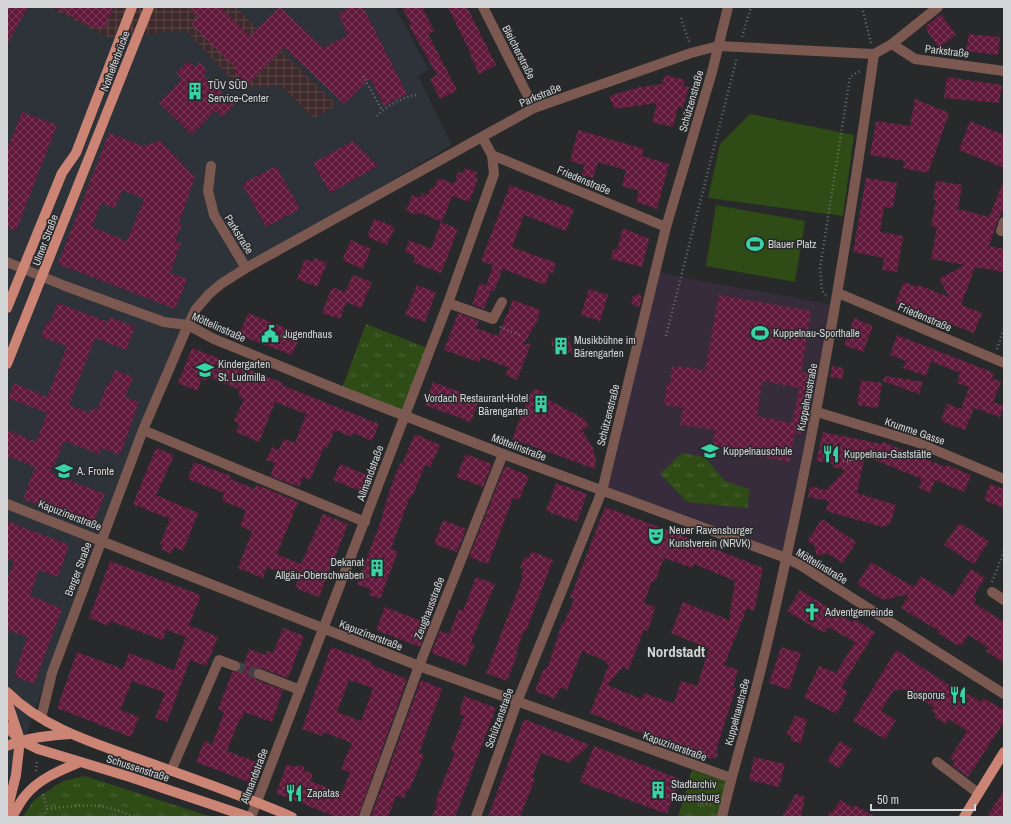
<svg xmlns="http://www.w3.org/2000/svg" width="1011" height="824" font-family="'Archivo Narrow',sans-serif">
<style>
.built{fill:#2e3239}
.industrial{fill:url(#industrial-grid)}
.education{fill:#362c3b}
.grass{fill:#2f4b16}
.park{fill:url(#park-tufts)}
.building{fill:url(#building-cross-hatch);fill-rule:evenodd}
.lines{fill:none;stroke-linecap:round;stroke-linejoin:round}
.minor-tunnel{stroke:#414345;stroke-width:10;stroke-dasharray:10 5;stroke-linecap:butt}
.path{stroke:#6e6f71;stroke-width:2.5;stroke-dasharray:1 3;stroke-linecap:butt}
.minor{stroke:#7b5850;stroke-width:10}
.major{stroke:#cc8475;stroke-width:10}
.labels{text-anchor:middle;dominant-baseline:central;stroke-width:3;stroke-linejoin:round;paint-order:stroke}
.street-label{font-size:11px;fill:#d4d5d6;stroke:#27292b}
.poi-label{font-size:11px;fill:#d4d5d6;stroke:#27292b;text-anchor:start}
.district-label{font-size:15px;font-weight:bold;fill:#d4d5d6;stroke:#27292b}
</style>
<defs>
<pattern id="industrial-grid" width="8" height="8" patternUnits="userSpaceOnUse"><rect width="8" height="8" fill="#3e2a2a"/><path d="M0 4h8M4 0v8" fill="none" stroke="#594848"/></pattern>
<pattern id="park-tufts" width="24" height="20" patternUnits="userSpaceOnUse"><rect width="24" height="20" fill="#2f4b16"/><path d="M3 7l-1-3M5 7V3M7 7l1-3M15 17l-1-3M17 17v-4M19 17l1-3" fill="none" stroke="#4c6437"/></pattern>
<pattern id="building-cross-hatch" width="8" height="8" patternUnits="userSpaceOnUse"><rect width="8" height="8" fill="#61193c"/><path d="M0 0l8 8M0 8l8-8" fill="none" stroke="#773a57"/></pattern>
</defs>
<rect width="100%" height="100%" fill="#27292b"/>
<polygon class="built" points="7,7 48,7 110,38 185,30 239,87 281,86 314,118 336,104 236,7 395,7 429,70 418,76 452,145 220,281 186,323 97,536 7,788"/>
<polygon class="industrial" points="48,7 236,7 337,105 314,118 281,86 239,87 185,30 110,38"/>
<polygon class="education" points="656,271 679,277 836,305 786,558 602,491"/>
<g class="grass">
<polygon points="750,114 854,135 843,216 708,198 720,144"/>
<polygon points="716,205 805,221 795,282 706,266"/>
</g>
<g class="park">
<polygon points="366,324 430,349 404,415 341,391"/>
<polygon points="682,453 705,457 725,481 749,489 748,508 687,502 660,474"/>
<polygon points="692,770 727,782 718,817 678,817"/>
<polygon points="85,776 212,817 23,817 34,800 63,781"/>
</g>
<g class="building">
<polygon points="7,7 28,7 7,44"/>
<polygon points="55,7 113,7 105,28 93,28"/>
<polygon points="189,7 220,7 250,36 280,7 323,48 348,35 338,14 350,7 363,7 407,94 384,106 370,78 344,104 284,47 248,84 234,71 236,68 191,24 198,17"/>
<polygon points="402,7 422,7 434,31 428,34 457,90 440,99 430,79 437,75 409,25 411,24"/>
<polygon points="448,7 467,7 496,65 479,74 470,55 471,54"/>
<polygon points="941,14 956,35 939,48 926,29 927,25"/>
<polygon points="969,34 1000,37 998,55 966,51"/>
<polygon points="188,61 195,67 199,62 207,71 203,75 234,105 222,117 216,110 192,135 159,103 182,79 176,73"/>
<polygon points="665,75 685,80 683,86 689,87 683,108 678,107 673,127 652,122 657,103 615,109 609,96 640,87 662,84"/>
<polygon points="947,77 1002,85 999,103 944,98"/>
<polygon points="915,99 949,113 928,173 903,168 905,161 870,155 876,121 910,126"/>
<polygon points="22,112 57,125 16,231 7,227 7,211 11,202 7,200 7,150"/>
<polygon points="970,121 1004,135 1004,168 959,150"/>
<polygon points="578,130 644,149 642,156 669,164 657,209 636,202 639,191 622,186 626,170 598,162 593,178 582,175 584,165 570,161"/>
<path d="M 109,133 L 143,146 L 160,141 L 195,177 L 179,223 L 182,224 L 175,241 L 181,243 L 170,273 L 187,279 L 175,309 L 58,264 ZM 122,190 L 144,199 L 127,241 L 92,227 L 101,203 L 115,208 Z"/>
<polygon points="353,141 378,166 330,193 313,163"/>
<polygon points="276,166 300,209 266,227 242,184"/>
<polygon points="465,168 477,172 475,178 478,179 469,202 452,196 442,222 418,212 417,215 406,211 412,195 420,198 422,193 428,195 431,187 434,188 438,178 454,184 458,172 463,173"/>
<polygon points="866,178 897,183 893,208 884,207 880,232 903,236 897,272 882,270 884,258 853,252"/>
<polygon points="1004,180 1004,209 998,220 989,246 1004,249 1004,272 975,267 961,305 982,313 974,333 895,303 904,282 917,287 918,285 949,297 939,279 965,265 931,259 937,227 931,226 936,200 933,199 936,181 962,185 958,209 989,217"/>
<polygon points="510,185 574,209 566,231 524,215 512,247 556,263 553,273 550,272 545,285 503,269 494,291 491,290 484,309 472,304 480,283 486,286 493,265 481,261"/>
<polygon points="374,219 395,227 387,245 367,237"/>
<polygon points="441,222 458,229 441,273 413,262 415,256 405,252 409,240 431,249"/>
<polygon points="623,228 649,239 642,267 611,259 613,249 617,250"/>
<polygon points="351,240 371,249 363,269 342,260"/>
<polygon points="314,258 327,263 317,287 297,279 305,259 312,262"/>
<polygon points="353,275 372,282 361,308 346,302 340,319 322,313 332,287 345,292"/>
<polygon points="417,285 436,292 425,322 405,315"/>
<polygon points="589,289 608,295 600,321 581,315"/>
<polygon points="639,294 642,298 640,306 636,307 631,303 633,296"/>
<path d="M 719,295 L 811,311 L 801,374 L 802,372 L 812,374 L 801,434 L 795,433 L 789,462 L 712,448 L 715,430 L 680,425 L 683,408 L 664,405 L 667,384 L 670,384 L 672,367 L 677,368 L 677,366 L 705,370 ZM 762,381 L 799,388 L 792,423 L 757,416 Z"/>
<polygon points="513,300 540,310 537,322 523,345 531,343 517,380 506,375 509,368 481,357 479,362 444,350 458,313 479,321 476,328 498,336"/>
<polygon points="58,303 108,322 110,317 135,327 126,350 95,338 69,405 89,413 91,408 97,410 108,382 110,383 115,370 133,377 125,397 139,402 120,455 101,448 99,454 64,441 51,473 105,494 92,526 23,499 35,467 7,456 7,430 36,442 47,413 8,398 14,383 47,397 67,346 41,337 47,321 50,322"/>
<polygon points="248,313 301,334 292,355 239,335"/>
<polygon points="854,318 873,326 863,352 844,345"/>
<polygon points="897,335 994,373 992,378 1001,382 993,402 1004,406 1000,417 974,408 965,430 941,421 947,404 961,409 969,387 957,383 960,373 931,361 926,376 903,368 906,361 890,355"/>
<polygon points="569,336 572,352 554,354 551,339"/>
<polygon points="192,348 283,383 282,385 379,424 372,441 353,433 352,437 335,430 327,448 324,447 310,480 303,477 299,487 270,476 275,463 266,460 272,447 279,450 284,439 295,443 306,414 275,402 259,442 236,432 239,424 234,421 244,399 238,396 240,390 209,377 207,381 202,379 197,391 178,383"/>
<polygon points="832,366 844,368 842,379 830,377"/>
<polygon points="885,376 923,382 919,394 883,381"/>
<polygon points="861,380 882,383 878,408 857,405"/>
<polygon points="433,382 479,399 471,422 425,405"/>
<polygon points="536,389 543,392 544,397 584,419 589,426 582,430 593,448 596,459 595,469 512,439 531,392"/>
<polygon points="823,432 882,444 883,442 946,467 947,465 971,475 964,492 935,480 930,493 919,488 922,479 865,456 857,493 896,505 890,524 882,527 826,511 829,501 808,497 810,486 826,490 845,470 833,467 833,464 816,461"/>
<polygon points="415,434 440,445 430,467 425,465 412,497 410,496 391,549 398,551 380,599 369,595 371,590 357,584 380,523 390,489 400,463 402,464"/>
<polygon points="156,448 174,455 156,495 198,513 183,551 174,547 171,554 161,549 163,545 160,544 170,519 133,504"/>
<polygon points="466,454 492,464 483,487 456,477"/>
<polygon points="194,462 231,476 230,479 255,489 256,485 265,488 298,502 277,554 301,564 323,514 348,524 319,597 295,588 298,580 267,567 263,578 238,568 252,531 240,526 246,510 222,501 224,493 188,479"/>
<polygon points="340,464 367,475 360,491 333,480"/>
<polygon points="505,466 529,476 519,500 513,498 488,564 469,557"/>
<polygon points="556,483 587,494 577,522 546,511"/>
<polygon points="990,484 1004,489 1004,508 984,500"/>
<path d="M 605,507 L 716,548 L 715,549 L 763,568 L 754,611 L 747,608 L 724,665 L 738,670 L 733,687 L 736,688 L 717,747 L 718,755 L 715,758 L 707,758 L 705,754 L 689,749 L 685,751 L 676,748 L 674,744 L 632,730 L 590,713 L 609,664 L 606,663 L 606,661 L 582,651 L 567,690 L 560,687 L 555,699 L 535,691 L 544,668 L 547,669 L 562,623 L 564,623 L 574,599 L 570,598 ZM 664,558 L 692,568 L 694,564 L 735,581 L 729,620 L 683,602 L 671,633 L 709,649 L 697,686 L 681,681 L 674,703 L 643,693 L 642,699 L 607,685 L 623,667 L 628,670 L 644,630 L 648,631 L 655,607 L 644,603 L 652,581 L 655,582 Z"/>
<polygon points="822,519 856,542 843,563 826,553 817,556 814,545 807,541"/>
<polygon points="443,520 466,529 457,552 434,544"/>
<polygon points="7,521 69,545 58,577 39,570 30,595 62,609 34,684 14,676 27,637 7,630 7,581 14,561 7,559"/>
<polygon points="959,523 989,541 974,564 944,545"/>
<polygon points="531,551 553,560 526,631 524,631 516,652 518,653 507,681 486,673 523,577 521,576 524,569 520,568 524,557 528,559"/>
<polygon points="110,561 201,595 189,625 218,637 206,666 190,660 167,722 155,718 165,693 132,681 120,710 139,717 131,737 57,708 77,652 123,669 129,653 174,670 186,637 166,630 163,640 110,621 108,626 89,618"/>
<polygon points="871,562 914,587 921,576 953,596 971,569 985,578 973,597 976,599 974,603 1004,622 1004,663 986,651 988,648 969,635 961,645 957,645 938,633 939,631 901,608 909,594 883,600 857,584"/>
<polygon points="476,577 495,584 471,642 475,644 466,666 432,653 432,651 440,631 449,634 459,609 463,611"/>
<polygon points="800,590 852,622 854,619 875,632 841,688 848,691 837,714 804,698 819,666 836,673 855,642 828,627 825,632 820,631 787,611"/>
<polygon points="385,607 427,623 426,625 428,626 420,647 376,630"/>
<polygon points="283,628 304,636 288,678 261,668 255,669 253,672 253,675 256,680 283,690 272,722 244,712 242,719 240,718 227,751 257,762 249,782 196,762 204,741 212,745 224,712 218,709 232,672 239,671 240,663 244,664 249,649 266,655 267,651 273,653"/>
<path d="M 331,647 L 372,662 L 371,665 L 407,679 L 358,817 L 336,817 L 276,793 L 287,764 L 295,767 L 299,765 L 304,767 L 304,770 L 313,774 L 310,781 L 342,793 L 350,772 L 341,769 L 352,743 L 323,732 L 322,736 L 302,729 ZM 349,680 L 373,688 L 361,721 L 337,712 Z"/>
<polygon points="781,647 801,653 789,690 769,683"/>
<polygon points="896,650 958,691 960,689 981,702 983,698 1004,710 1004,722 968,777 952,765 954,761 950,758 967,731 949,719 946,724 934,717 936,714 932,711 934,707 904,689 893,691 881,711 896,720 885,739 853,721"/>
<polygon points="421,680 442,689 419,753 424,755 409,791 407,790 404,798 396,796 388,817 371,817"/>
<polygon points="464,696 496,708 455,817 432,817 438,803 435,802 455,752 451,750 464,716 459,714"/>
<polygon points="795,716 807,719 801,743 791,741 791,736 786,735"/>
<polygon points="524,719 590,745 569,763 541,753 532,778 535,779 520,817 488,817"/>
<polygon points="840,741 852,749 839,768 827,761"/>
<polygon points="594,746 680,779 667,814 580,782"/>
<polygon points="754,757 785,764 779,787 749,780"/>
<polygon points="1004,790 1004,817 987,817"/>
<polygon points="796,794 805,797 801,817 782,817"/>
<polygon points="840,800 852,807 857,806 875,817 829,817 828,813 832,812"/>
</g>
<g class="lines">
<polyline class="minor-tunnel" points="235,666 259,674"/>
<g class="path">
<polyline points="862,7 871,43"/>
<polyline points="681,18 689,42"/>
<polyline points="742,37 751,7"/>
<polyline points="363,76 382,110"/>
<path d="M 377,116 C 386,106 402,98 416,95"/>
<polyline points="826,295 822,291 820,268 850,77 860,71"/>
<polyline points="500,327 520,335"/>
<polyline points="666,336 737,57"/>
<polyline points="997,349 1004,329"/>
<polyline points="843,461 850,462 850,459 846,459"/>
<polyline points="992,582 1004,551"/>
<polyline points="36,771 37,760"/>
<polyline points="43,794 47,809"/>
<polyline points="683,797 714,806"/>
<path d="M 47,809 C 82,805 101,801 133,817"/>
<polyline points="44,817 47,809"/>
</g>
<g class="minor">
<polyline points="483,7 534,108"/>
<polyline points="892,44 915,59 1004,71"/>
<polyline points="874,54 892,44 938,7"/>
<polyline points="492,155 666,227"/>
<polyline points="211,166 208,191 214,215 246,268"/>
<polyline points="1001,231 1004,222"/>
<polyline points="7,262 65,286 164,322 188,325 214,339 341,391 503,454 786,558 800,565 1004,694"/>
<polyline points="838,293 1004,363"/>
<polyline points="448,303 493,319 502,302"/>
<polyline points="817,412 916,442 1004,479"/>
<polyline points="143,430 365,522"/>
<polyline points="7,504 419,666 731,778"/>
<polyline points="992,592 1004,600"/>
<polyline points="259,674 300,690"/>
<polyline points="41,718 52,673 143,430 188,325 196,309 209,294 221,284 246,268 534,108 691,53 718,46 874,54"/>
<polyline points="937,762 978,793"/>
<polyline points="171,771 219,660 235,666"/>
<polyline points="251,817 448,303 494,174 492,155 482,137"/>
<polyline points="364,817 419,666 503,454"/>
<polyline points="476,817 517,702 602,491 666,227 712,72 728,7"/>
<path d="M 722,817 C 731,777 743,739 753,700 C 767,647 779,593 790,540 C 825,379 851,217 874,54"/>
</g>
<g class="major">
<polyline points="7,308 62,173 76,153 132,7"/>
<polyline points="7,364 149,7"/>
<path d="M 7,692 C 44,729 97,744 144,761 C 194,779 244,796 292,817"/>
<polyline points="7,701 20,740 16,775 7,811"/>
<polyline points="7,727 20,740 38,749 130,777 249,817"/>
<path d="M 7,746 C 28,737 48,736 70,734"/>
<path d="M 12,817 C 16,810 20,802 25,796 C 38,779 61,770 80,762"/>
<polyline points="964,817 1004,752"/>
</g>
</g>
<defs>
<g id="building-bare" transform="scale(1.38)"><path d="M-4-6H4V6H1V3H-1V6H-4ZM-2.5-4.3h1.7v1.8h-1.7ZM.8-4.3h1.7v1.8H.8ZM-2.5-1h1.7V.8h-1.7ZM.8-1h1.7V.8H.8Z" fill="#39d4a5" stroke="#27292b" stroke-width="2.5" paint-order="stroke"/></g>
<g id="stadium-bare" transform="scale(1.38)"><path d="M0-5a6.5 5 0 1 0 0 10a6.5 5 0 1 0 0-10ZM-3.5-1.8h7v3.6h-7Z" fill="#39d4a5" stroke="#27292b" stroke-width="2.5" paint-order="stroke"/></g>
<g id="civic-bare" transform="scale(1.38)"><path d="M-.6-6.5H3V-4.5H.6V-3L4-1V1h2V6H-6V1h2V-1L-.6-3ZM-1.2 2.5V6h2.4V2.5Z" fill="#39d4a5" stroke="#27292b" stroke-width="2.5" paint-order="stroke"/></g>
<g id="school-bare" transform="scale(1.38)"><path d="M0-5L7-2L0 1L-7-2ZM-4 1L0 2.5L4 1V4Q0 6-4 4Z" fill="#39d4a5" stroke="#27292b" stroke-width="2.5" paint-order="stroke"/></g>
<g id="restaurant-bare" transform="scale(1.38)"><path d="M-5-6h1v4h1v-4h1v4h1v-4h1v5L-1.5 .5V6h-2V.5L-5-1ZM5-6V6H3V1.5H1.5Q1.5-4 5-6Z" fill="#39d4a5" stroke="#27292b" stroke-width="2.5" paint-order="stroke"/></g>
<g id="theatre-bare" transform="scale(1.38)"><path d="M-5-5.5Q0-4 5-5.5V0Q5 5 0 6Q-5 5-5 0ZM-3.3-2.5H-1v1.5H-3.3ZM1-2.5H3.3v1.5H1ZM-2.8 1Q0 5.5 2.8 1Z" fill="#39d4a5" stroke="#27292b" stroke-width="2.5" paint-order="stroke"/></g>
<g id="church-bare" transform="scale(1.38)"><path d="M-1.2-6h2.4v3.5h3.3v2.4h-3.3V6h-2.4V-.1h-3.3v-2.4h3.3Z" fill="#39d4a5" stroke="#27292b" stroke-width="2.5" paint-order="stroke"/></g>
</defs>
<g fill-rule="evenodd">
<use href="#building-bare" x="195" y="91"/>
<use href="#stadium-bare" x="755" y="244"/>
<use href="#stadium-bare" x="760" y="333"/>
<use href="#civic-bare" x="270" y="334"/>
<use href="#building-bare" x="561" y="346"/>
<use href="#school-bare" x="205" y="370"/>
<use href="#building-bare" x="541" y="404"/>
<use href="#school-bare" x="710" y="451"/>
<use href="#restaurant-bare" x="831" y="454"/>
<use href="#school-bare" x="64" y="471"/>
<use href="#theatre-bare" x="656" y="536"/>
<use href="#building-bare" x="377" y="568"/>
<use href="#church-bare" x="812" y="612"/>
<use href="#restaurant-bare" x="958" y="695"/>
<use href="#building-bare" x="658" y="790"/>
<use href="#restaurant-bare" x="294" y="793"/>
</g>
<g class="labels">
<g class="street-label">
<text transform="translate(947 51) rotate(7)">Parkstraße</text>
<text transform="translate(519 52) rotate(63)">Bleicherstraße</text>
<text transform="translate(115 61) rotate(-69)">Nothelferbrücke</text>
<text transform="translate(540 95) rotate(-23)">Parkstraße</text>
<text transform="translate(691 101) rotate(-74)">Schützenstraße</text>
<text transform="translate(584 180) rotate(23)">Friedenstraße</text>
<text transform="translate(239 234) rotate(58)">Parkstraße</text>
<text transform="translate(45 240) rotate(-69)">Ulmer Straße</text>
<text transform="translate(925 317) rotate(23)">Friedenstraße</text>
<text transform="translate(219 327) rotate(24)">Möttelinstraße</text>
<text transform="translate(807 397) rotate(-79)">Kuppelnaustraße</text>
<text transform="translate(608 415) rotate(-76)">Schützenstraße</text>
<text transform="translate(915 431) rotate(19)">Krumme Gasse</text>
<text transform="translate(519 447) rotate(21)">Möttelinstraße</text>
<text transform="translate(370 473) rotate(-70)">Allmandstraße</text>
<text transform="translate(70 515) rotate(21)">Kapuzinerstraße</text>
<text transform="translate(822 566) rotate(31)">Möttelinstraße</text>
<text transform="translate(78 569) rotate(-69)">Berger Straße</text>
<text transform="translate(429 608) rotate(-69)">Zeughausstraße</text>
<text transform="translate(371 635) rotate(21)">Kapuzinerstraße</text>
<text transform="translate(737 712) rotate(-75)">Kuppelnaustraße</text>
<text transform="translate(499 718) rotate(-70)">Schützenstraße</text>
<text transform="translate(675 746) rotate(20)">Kapuzinerstraße</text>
<text transform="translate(138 768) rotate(18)">Schussenstraße</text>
<text transform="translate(254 776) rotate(-69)">Allmandstraße</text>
</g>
<g class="poi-label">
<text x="208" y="85">TÜV SÜD<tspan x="208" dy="13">Service-Center</tspan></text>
<text x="768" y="244">Blauer Platz</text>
<text x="773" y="333">Kuppelnau-Sporthalle</text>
<text x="283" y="334">Jugendhaus</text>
<text x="574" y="340">Musikbühne im<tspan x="574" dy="13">Bärengarten</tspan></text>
<text x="218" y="364">Kindergarten<tspan x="218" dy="13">St. Ludmilla</tspan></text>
<text x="528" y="398" text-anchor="end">Vordach Restaurant-Hotel<tspan x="528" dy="13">Bärengarten</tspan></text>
<text x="723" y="451">Kuppelnauschule</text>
<text x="844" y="454">Kuppelnau-Gaststätte</text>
<text x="77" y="471">A. Fronte</text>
<text x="669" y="530">Neuer Ravensburger<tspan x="669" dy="13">Kunstverein (NRVK)</tspan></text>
<text x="364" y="562" text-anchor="end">Dekanat<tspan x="364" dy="13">Allgäu-Oberschwaben</tspan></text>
<text x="825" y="612">Adventgemeinde</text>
<text x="945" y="695" text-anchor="end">Bosporus</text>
<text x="671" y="784">Stadtarchiv<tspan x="671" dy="13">Ravensburg</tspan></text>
<text x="307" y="793">Zapatas</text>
</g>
<g class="district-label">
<text x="676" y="651">Nordstadt</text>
</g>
</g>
<rect width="1011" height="824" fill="none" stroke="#d4d5d6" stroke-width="16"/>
<path d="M871 804v6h104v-6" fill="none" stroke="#d4d5d6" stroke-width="2"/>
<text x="877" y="804" font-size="12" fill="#d4d5d6" stroke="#27292b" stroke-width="3" paint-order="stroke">50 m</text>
</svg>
